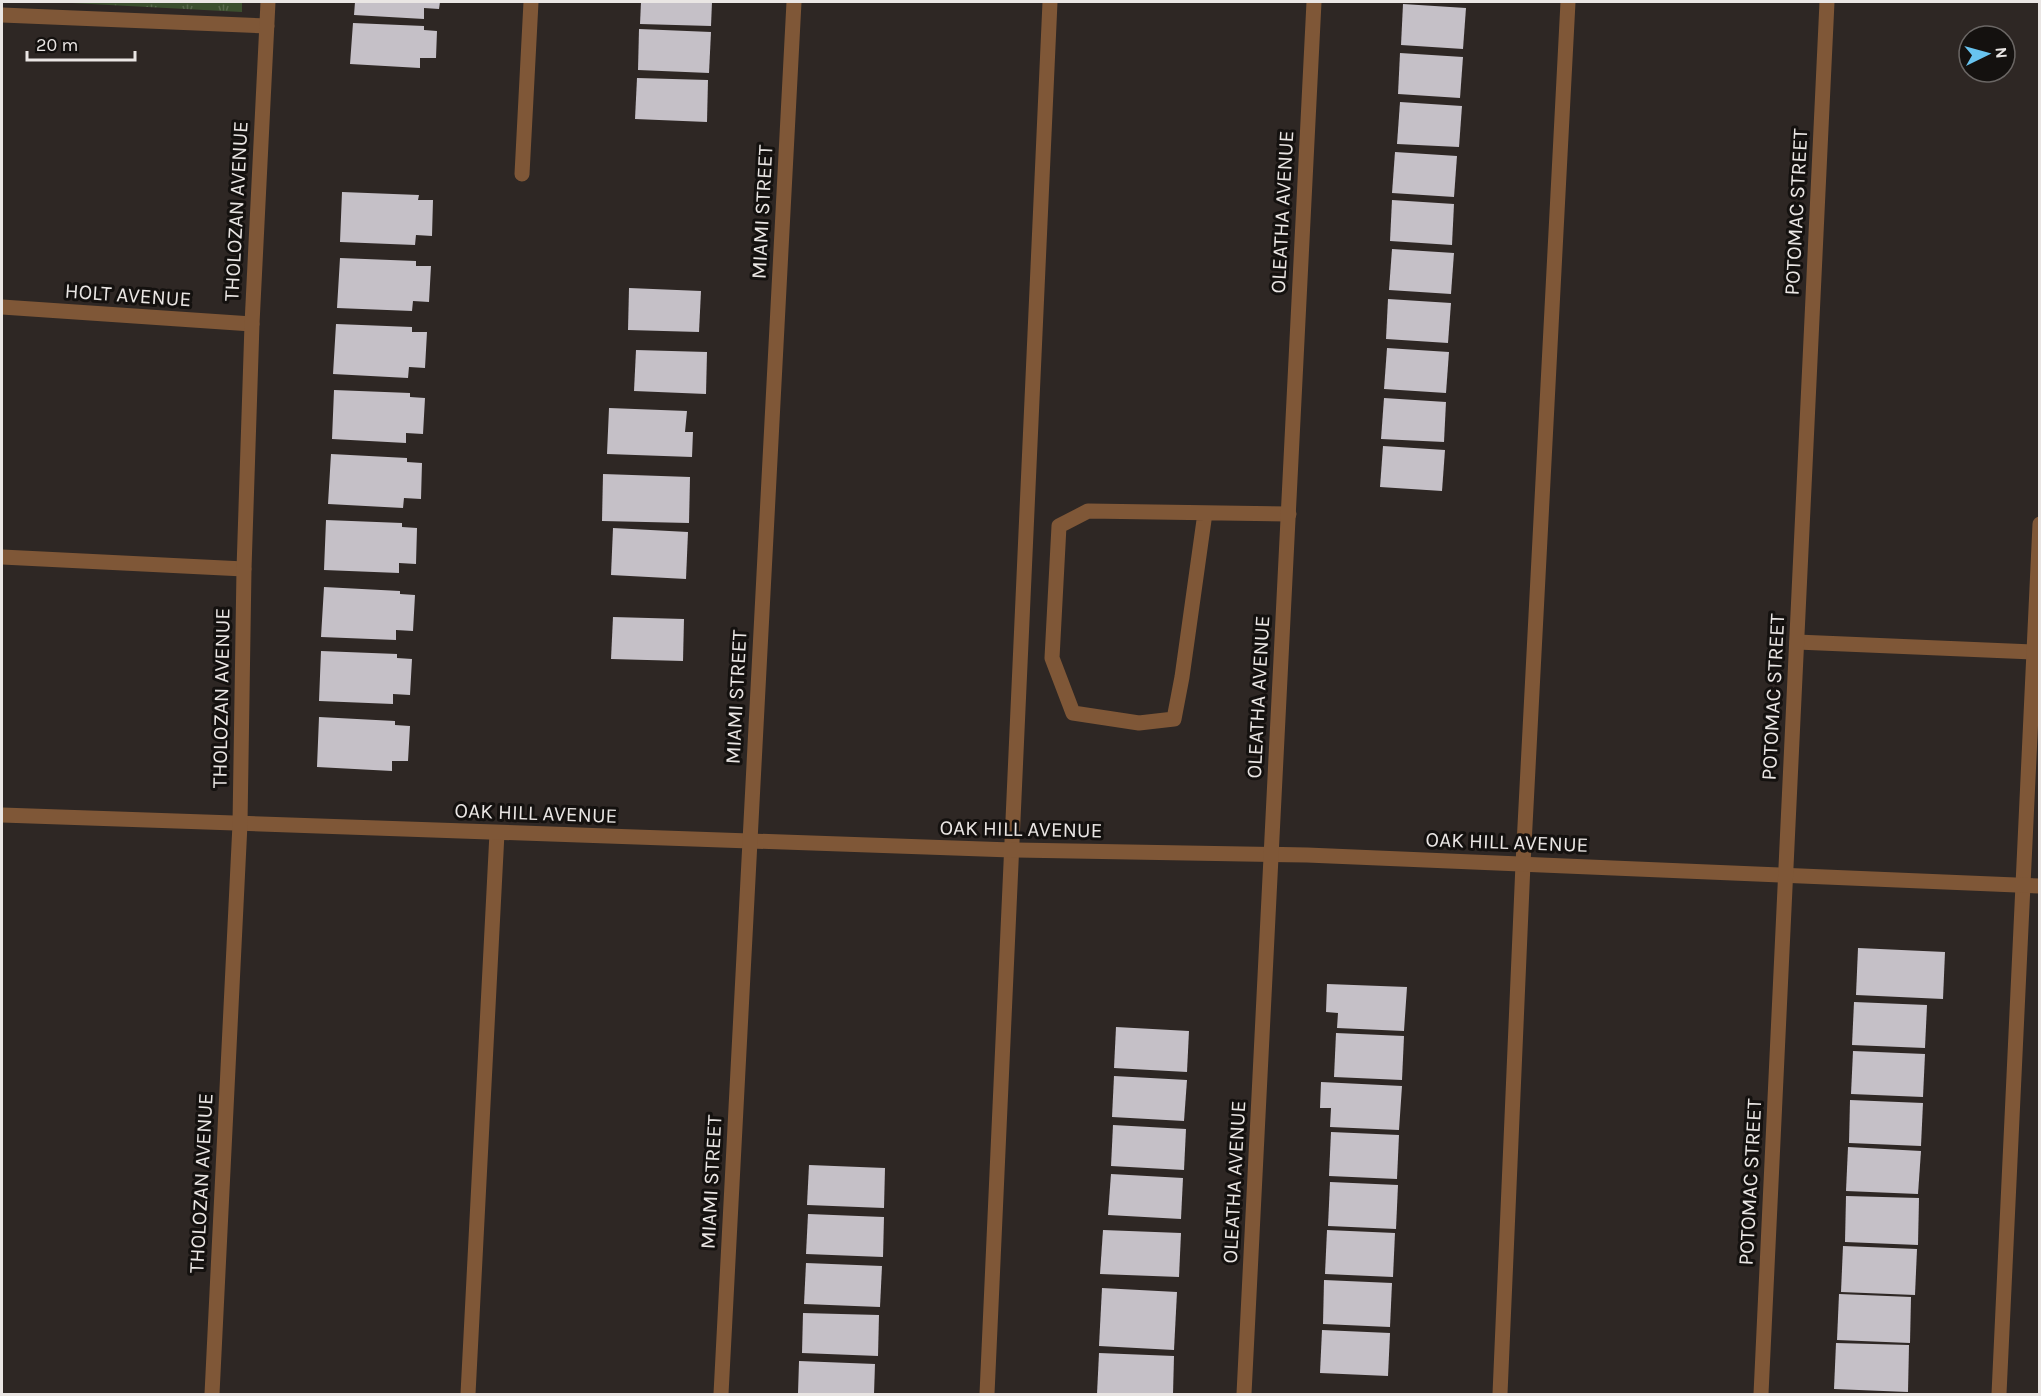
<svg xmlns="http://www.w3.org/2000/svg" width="2041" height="1396" font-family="Karla,sans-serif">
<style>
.grass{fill:url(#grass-tufts)}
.building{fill:#c5c0c7}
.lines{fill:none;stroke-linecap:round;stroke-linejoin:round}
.lane{stroke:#7f5737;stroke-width:15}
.street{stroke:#7f5737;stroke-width:15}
.labels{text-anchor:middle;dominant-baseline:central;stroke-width:6;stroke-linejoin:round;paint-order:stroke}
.street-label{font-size:21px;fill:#eae6e4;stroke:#14110f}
</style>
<defs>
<pattern id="grass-tufts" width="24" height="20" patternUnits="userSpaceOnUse" patternTransform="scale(1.5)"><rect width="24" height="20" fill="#3b4f2e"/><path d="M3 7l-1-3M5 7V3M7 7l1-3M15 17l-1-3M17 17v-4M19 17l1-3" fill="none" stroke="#58684c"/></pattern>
</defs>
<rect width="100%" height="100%" fill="#2e2724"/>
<polygon class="grass" points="53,2 242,2 242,12"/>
<g class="building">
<polygon points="355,2 440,2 439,9 424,8 424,19 354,15"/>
<polygon points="641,2 712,2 711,26 640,24"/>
<polygon points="1403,4 1466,8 1463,49 1401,45"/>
<polygon points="353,23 424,26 424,30 437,31 436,58 420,58 420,68 350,64"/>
<polygon points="639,29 711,32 709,73 638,70"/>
<polygon points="1400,53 1463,57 1460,98 1398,94"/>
<polygon points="637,78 708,80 707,122 635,119"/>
<polygon points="1400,102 1462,106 1459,147 1397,144"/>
<polygon points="1395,152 1457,156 1454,197 1392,193"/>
<polygon points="342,192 419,195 418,200 433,200 432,236 416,235 415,245 340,242"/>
<polygon points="1392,200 1454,204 1452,245 1390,241"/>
<polygon points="1392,249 1454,253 1451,294 1389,290"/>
<polygon points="340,258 416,261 416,266 431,266 429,302 413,301 412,311 337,308"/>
<polygon points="629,288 701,291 699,332 628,330"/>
<polygon points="1388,299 1451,303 1448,343 1386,339"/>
<polygon points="336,324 412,327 412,332 427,332 425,368 409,367 408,378 333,374"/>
<polygon points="1387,348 1449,352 1446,393 1384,389"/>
<polygon points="636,350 707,352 706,394 634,391"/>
<polygon points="334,390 410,393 410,397 425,398 423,434 406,433 406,443 332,439"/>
<polygon points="1384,398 1446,402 1444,442 1381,439"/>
<polygon points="609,408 687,411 685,432 693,432 692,457 607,454"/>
<polygon points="1383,446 1445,450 1442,491 1380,487"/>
<polygon points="331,454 407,458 407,462 422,463 421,499 404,498 403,508 328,504"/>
<polygon points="603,474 690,477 689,523 602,521"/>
<polygon points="326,520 402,523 402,527 417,528 416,564 399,563 399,573 324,570"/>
<polygon points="613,528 688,532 686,579 611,575"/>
<polygon points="324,587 400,591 400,594 415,595 413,631 396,630 396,640 321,637"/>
<polygon points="613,617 684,619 683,661 611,659"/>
<polygon points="321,651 397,654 397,658 412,659 410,695 393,694 393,704 319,701"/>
<polygon points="319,717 395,721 395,725 410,726 408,761 392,761 392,771 317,767"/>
<polygon points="1858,948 1945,952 1943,999 1856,995"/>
<polygon points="1327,984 1407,987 1404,1031 1337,1028 1338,1013 1326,1012"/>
<polygon points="1854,1002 1927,1005 1925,1048 1852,1045"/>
<polygon points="1116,1027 1189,1031 1187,1072 1114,1068"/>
<polygon points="1336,1033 1404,1036 1402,1080 1334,1077"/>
<polygon points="1853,1051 1925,1054 1923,1097 1851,1094"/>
<polygon points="1114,1076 1187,1080 1184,1121 1112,1117"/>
<polygon points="1321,1082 1402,1086 1399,1130 1330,1127 1331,1108 1320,1108"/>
<polygon points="1850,1100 1923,1103 1921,1146 1849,1143"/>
<polygon points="1113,1125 1186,1129 1184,1170 1111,1166"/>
<polygon points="1331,1132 1399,1135 1397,1179 1329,1176"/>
<polygon points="1848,1147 1921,1151 1918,1194 1846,1191"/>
<polygon points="809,1165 885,1168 884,1208 807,1205"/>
<polygon points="1111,1174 1183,1178 1181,1219 1108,1215"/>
<polygon points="1330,1182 1398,1185 1396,1229 1328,1226"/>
<polygon points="1846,1196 1919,1198 1918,1245 1845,1242"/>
<polygon points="808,1214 884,1217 883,1257 806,1254"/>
<polygon points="1103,1230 1181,1233 1179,1277 1100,1274"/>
<polygon points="1327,1230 1395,1233 1393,1277 1325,1274"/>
<polygon points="1843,1246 1917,1249 1915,1295 1841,1292"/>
<polygon points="806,1263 882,1266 880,1307 804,1304"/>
<polygon points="1324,1280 1392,1283 1390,1327 1323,1324"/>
<polygon points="1102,1288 1177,1292 1174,1350 1099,1346"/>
<polygon points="1839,1294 1911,1297 1910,1343 1837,1340"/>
<polygon points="803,1313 879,1315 878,1356 802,1353"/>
<polygon points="1322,1330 1390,1333 1388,1376 1320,1373"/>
<polygon points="1836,1343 1909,1345 1908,1392 1834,1389"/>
<polygon points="1099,1353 1174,1356 1173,1394 1097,1394"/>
<polygon points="799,1361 875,1364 874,1394 798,1394"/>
</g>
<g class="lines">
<g class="lane">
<polyline points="2,15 267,26"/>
<polyline points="522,174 531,2"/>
<polyline points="1205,513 1182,677 1174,719 1139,723 1073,713 1052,658 1059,526 1088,511 1289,514"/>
<polyline points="2,557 244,569"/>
<polyline points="1797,642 2033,652"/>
<polyline points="468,1394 497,833"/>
<polyline points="987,1394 1050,2"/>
<polyline points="1500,1394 1523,864 1568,2"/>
<polyline points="1999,1394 2040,524"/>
</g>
<g class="street">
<polyline points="2,307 252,324"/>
<polyline points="2,815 1011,850 1307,855 2040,886"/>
<polyline points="212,1394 240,824 244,569 252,324 268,2"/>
<polyline points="721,1394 794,2"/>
<polyline points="1244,1394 1314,2"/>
<polyline points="1761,1394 1827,2"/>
</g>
</g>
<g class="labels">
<g class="street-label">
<text transform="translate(236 211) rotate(-87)">THOLOZAN AVENUE</text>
<text transform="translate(762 212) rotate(-87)">MIAMI STREET</text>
<text transform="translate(1282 212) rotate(-87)">OLEATHA AVENUE</text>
<text transform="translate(1796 212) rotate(-87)">POTOMAC STREET</text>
<text transform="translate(128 295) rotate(4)">HOLT AVENUE</text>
<text transform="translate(736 697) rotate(-87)">MIAMI STREET</text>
<text transform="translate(1258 697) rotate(-87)">OLEATHA AVENUE</text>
<text transform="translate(1773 697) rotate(-87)">POTOMAC STREET</text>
<text transform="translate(221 698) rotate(-89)">THOLOZAN AVENUE</text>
<text transform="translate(536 813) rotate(2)">OAK HILL AVENUE</text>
<text transform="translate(1021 829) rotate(1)">OAK HILL AVENUE</text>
<text transform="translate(1507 842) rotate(2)">OAK HILL AVENUE</text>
<text transform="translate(711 1182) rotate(-87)">MIAMI STREET</text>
<text transform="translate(1234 1182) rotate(-87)">OLEATHA AVENUE</text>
<text transform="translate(1750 1182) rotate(-87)">POTOMAC STREET</text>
<text transform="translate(201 1183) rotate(-87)">THOLOZAN AVENUE</text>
</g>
</g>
<rect width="2041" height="1396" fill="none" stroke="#eae6e4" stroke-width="6"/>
<g transform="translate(1987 54) rotate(85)"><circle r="28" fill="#14110f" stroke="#6a6664" stroke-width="1.5"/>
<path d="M0-4.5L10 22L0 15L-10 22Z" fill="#68c4f0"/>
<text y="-9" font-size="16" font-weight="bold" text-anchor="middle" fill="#eae6e4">N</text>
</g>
<path d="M27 51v9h108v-9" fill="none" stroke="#eae6e4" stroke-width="3"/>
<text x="36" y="51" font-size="18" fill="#eae6e4" stroke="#14110f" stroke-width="4.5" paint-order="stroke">20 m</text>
</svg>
